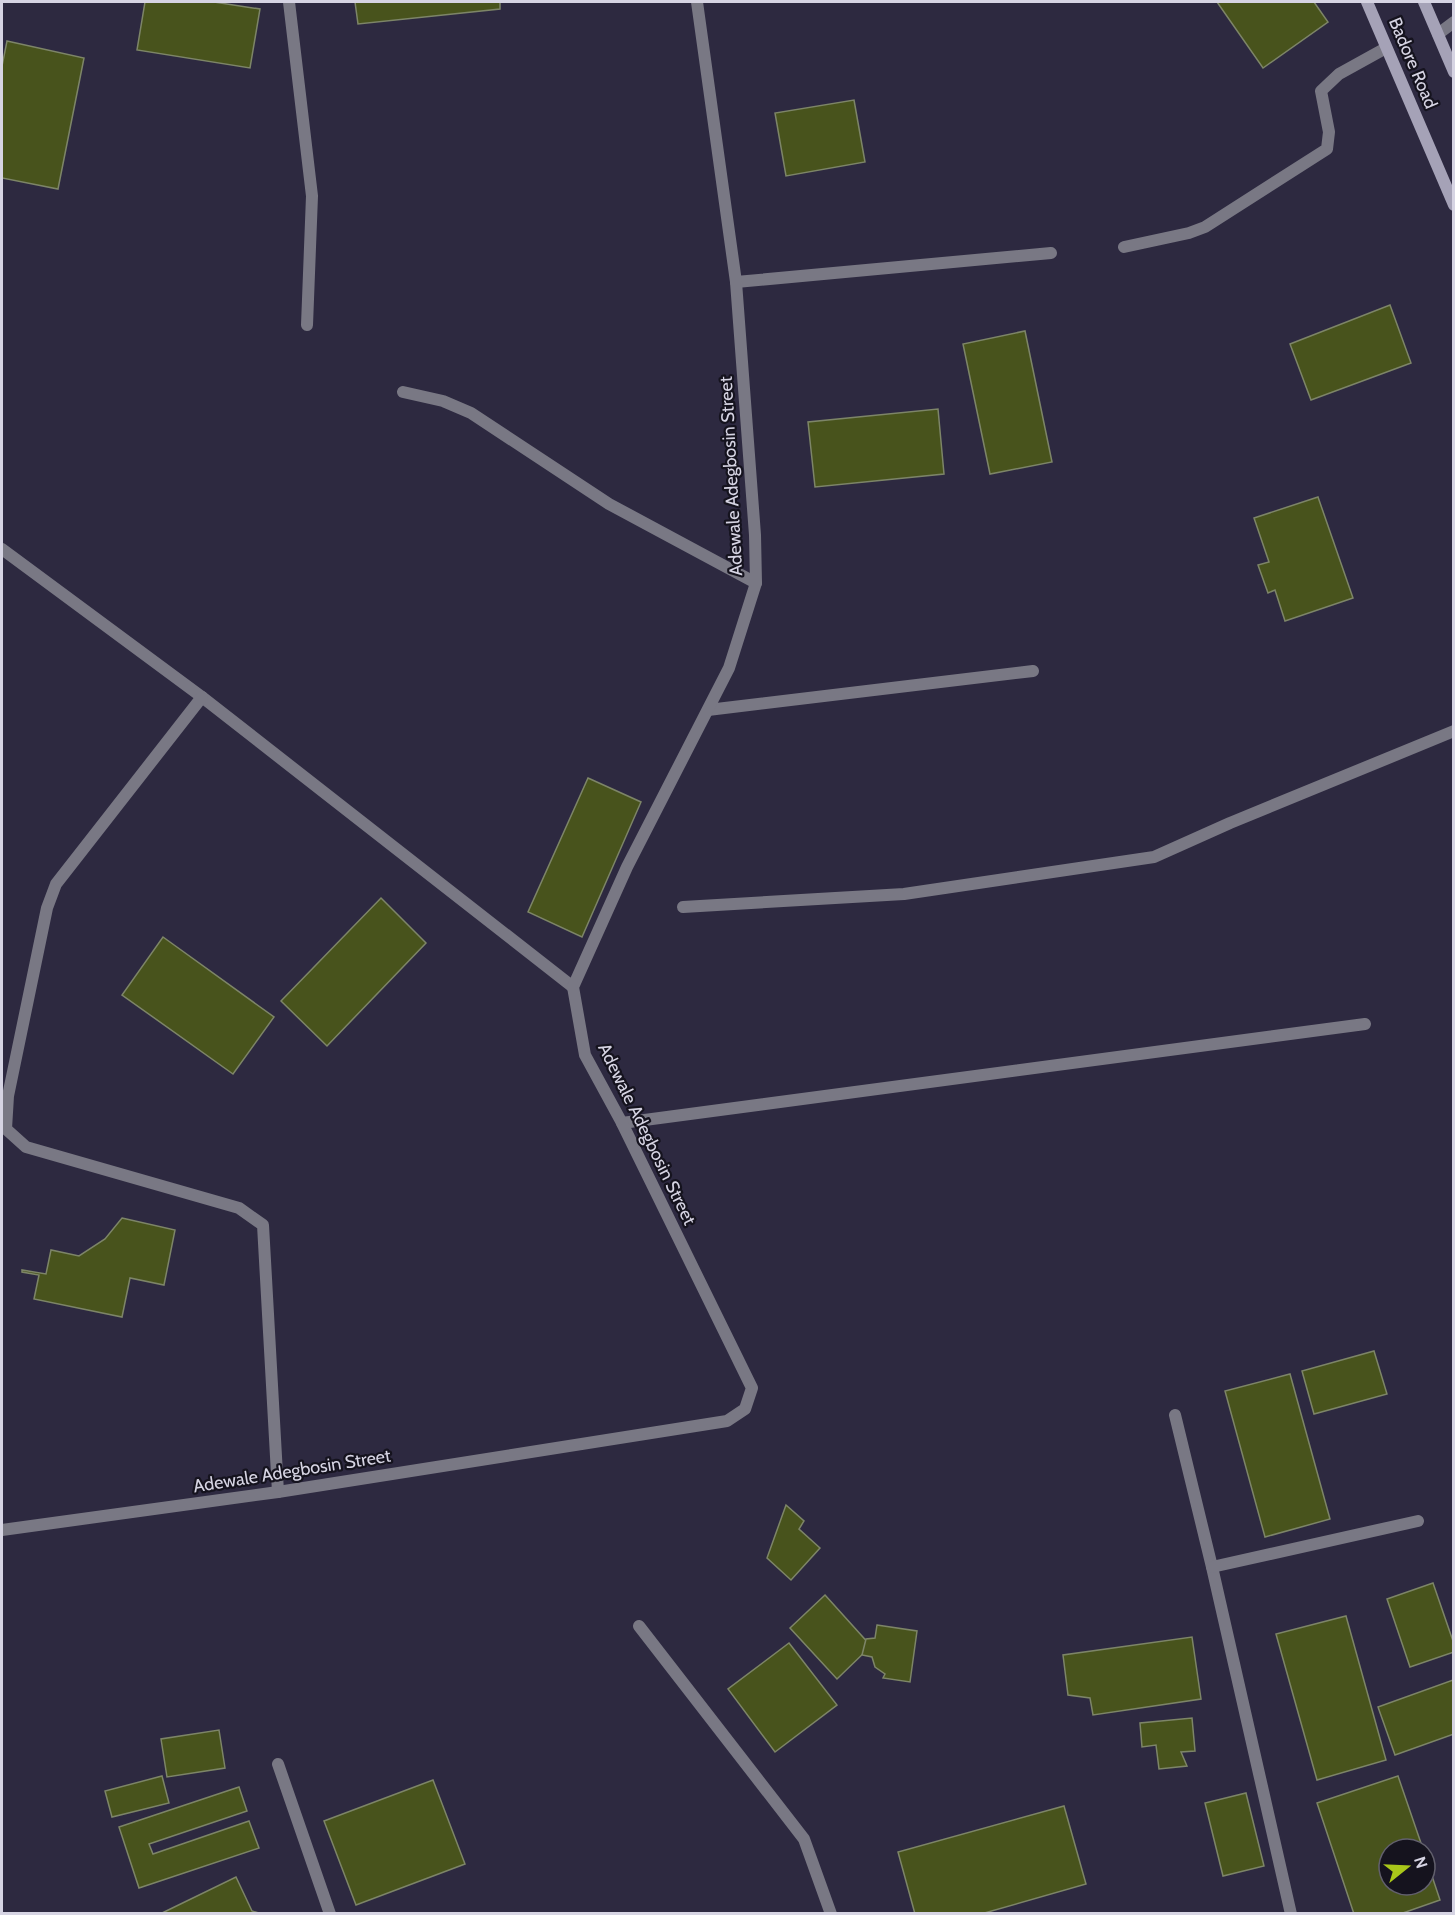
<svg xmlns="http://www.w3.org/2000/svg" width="1455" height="1915" font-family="Cabin,sans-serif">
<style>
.building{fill:#48531c;stroke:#7d8568;stroke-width:1.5}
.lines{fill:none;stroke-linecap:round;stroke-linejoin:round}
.lane{stroke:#797884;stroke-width:12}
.street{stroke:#797884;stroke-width:12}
.secondary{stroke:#a5a2b7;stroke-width:12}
.labels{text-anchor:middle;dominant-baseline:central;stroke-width:4.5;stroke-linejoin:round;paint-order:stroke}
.street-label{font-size:18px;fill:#d6d4e3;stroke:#15131e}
</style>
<rect width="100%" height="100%" fill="#2d2940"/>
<g class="building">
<polygon points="145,2 214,2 260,9 250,68 137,50"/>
<polygon points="355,2 500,2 500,9 358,24"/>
<polygon points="1217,2 1314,2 1328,22 1263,68"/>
<polygon points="7,41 84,58 58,189 2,178 2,66"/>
<polygon points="854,100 865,162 786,176 775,113"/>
<polygon points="1390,305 1411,363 1311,400 1290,344"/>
<polygon points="1025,331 1052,462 990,474 963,344"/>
<polygon points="938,409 944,474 815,487 808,422"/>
<polygon points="1318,497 1353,598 1285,621 1275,590 1268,593 1258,565 1269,562 1254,518"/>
<polygon points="588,778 641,802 582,937 528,912"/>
<polygon points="381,898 426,943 327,1046 281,1001"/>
<polygon points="163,937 274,1017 233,1074 122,995"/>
<polygon points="122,1218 175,1230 164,1285 130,1278 122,1317 34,1299 39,1275 22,1272 22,1270 46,1274 51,1250 79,1256 105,1239"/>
<polygon points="1374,1351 1387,1394 1314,1414 1302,1371"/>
<polygon points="1290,1374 1330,1519 1265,1537 1225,1391"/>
<polygon points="786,1505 804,1521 799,1529 820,1548 791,1580 767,1558"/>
<polygon points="1433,1583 1454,1644 1454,1652 1410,1667 1387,1599"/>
<polygon points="825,1595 871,1646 837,1679 790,1628"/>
<polygon points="1346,1616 1386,1760 1317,1780 1276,1634"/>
<polygon points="877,1625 917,1631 910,1682 883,1678 885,1674 875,1667 872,1657 862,1655 866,1639 875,1638"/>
<polygon points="1192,1637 1201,1699 1093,1715 1090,1698 1068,1695 1063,1655"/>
<polygon points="789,1643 837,1705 775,1752 728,1689"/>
<polygon points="1453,1680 1454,1734 1395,1755 1378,1707"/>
<polygon points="1192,1718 1195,1751 1181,1752 1187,1766 1159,1769 1156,1745 1142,1747 1140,1723"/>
<polygon points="219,1730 225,1768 167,1777 161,1739"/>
<polygon points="162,1776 169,1803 112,1817 105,1791"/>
<polygon points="1398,1776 1423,1849 1389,1849 1389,1885 1425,1885 1425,1855 1440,1900 1400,1914 1354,1914 1317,1803"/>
<polygon points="433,1780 465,1864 356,1905 324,1821"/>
<polygon points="239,1787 247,1811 149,1844 153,1854 249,1821 259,1848 139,1888 119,1827"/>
<polygon points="1246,1793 1264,1866 1223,1876 1205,1803"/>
<polygon points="1064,1806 1086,1884 981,1914 915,1914 898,1852"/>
<polygon points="236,1877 252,1911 262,1914 160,1914"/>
</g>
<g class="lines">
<polyline class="lane" points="1438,34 1454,22"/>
<g class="street">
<polyline points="289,2 312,196 307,325"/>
<polyline points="1124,247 1189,233 1205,227 1327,149 1329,132 1321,91 1339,74 1386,48"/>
<polyline points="736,282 1051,253"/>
<polyline points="403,392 443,401 471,413 609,504 756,583"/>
<polyline points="2,549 202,697 573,987"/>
<polyline points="202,697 56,884 47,908 8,1096 6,1129 26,1147 239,1208 263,1225 278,1492"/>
<polyline points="708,710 1033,671"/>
<polyline points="683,907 904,894 1154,857 1230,823 1454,731"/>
<polyline points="622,1123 1365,1024"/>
<polyline points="1175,1415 1212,1567 1291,1914"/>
<polyline points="2,1530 278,1492 727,1421 745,1409 752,1388 622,1123 585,1055 573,987 627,867 729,668 756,583 755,535 736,282 697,2"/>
<polyline points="1212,1567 1418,1521"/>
<polyline points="639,1626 804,1839 831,1914"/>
<polyline points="278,1764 330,1914"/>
</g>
<g class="secondary">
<polyline points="1367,2 1454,205"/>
<polyline points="1424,2 1454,72"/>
</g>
</g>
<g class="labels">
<g class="street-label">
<text transform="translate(1413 63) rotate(67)">Badore Road</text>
<text transform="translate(731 476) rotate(-93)">Adewale Adegbosin Street</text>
<text transform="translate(647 1134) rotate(64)">Adewale Adegbosin Street</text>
<text transform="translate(292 1471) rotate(-9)">Adewale Adegbosin Street</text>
</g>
</g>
<rect width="1455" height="1915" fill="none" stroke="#d6d4e3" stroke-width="6"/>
<g transform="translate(1407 1867) rotate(72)"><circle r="28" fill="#15131e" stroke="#62606d" stroke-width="1.5"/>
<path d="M0-4.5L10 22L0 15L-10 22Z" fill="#a9c71a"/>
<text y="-9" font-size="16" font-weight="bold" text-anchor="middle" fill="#d6d4e3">N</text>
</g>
</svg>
